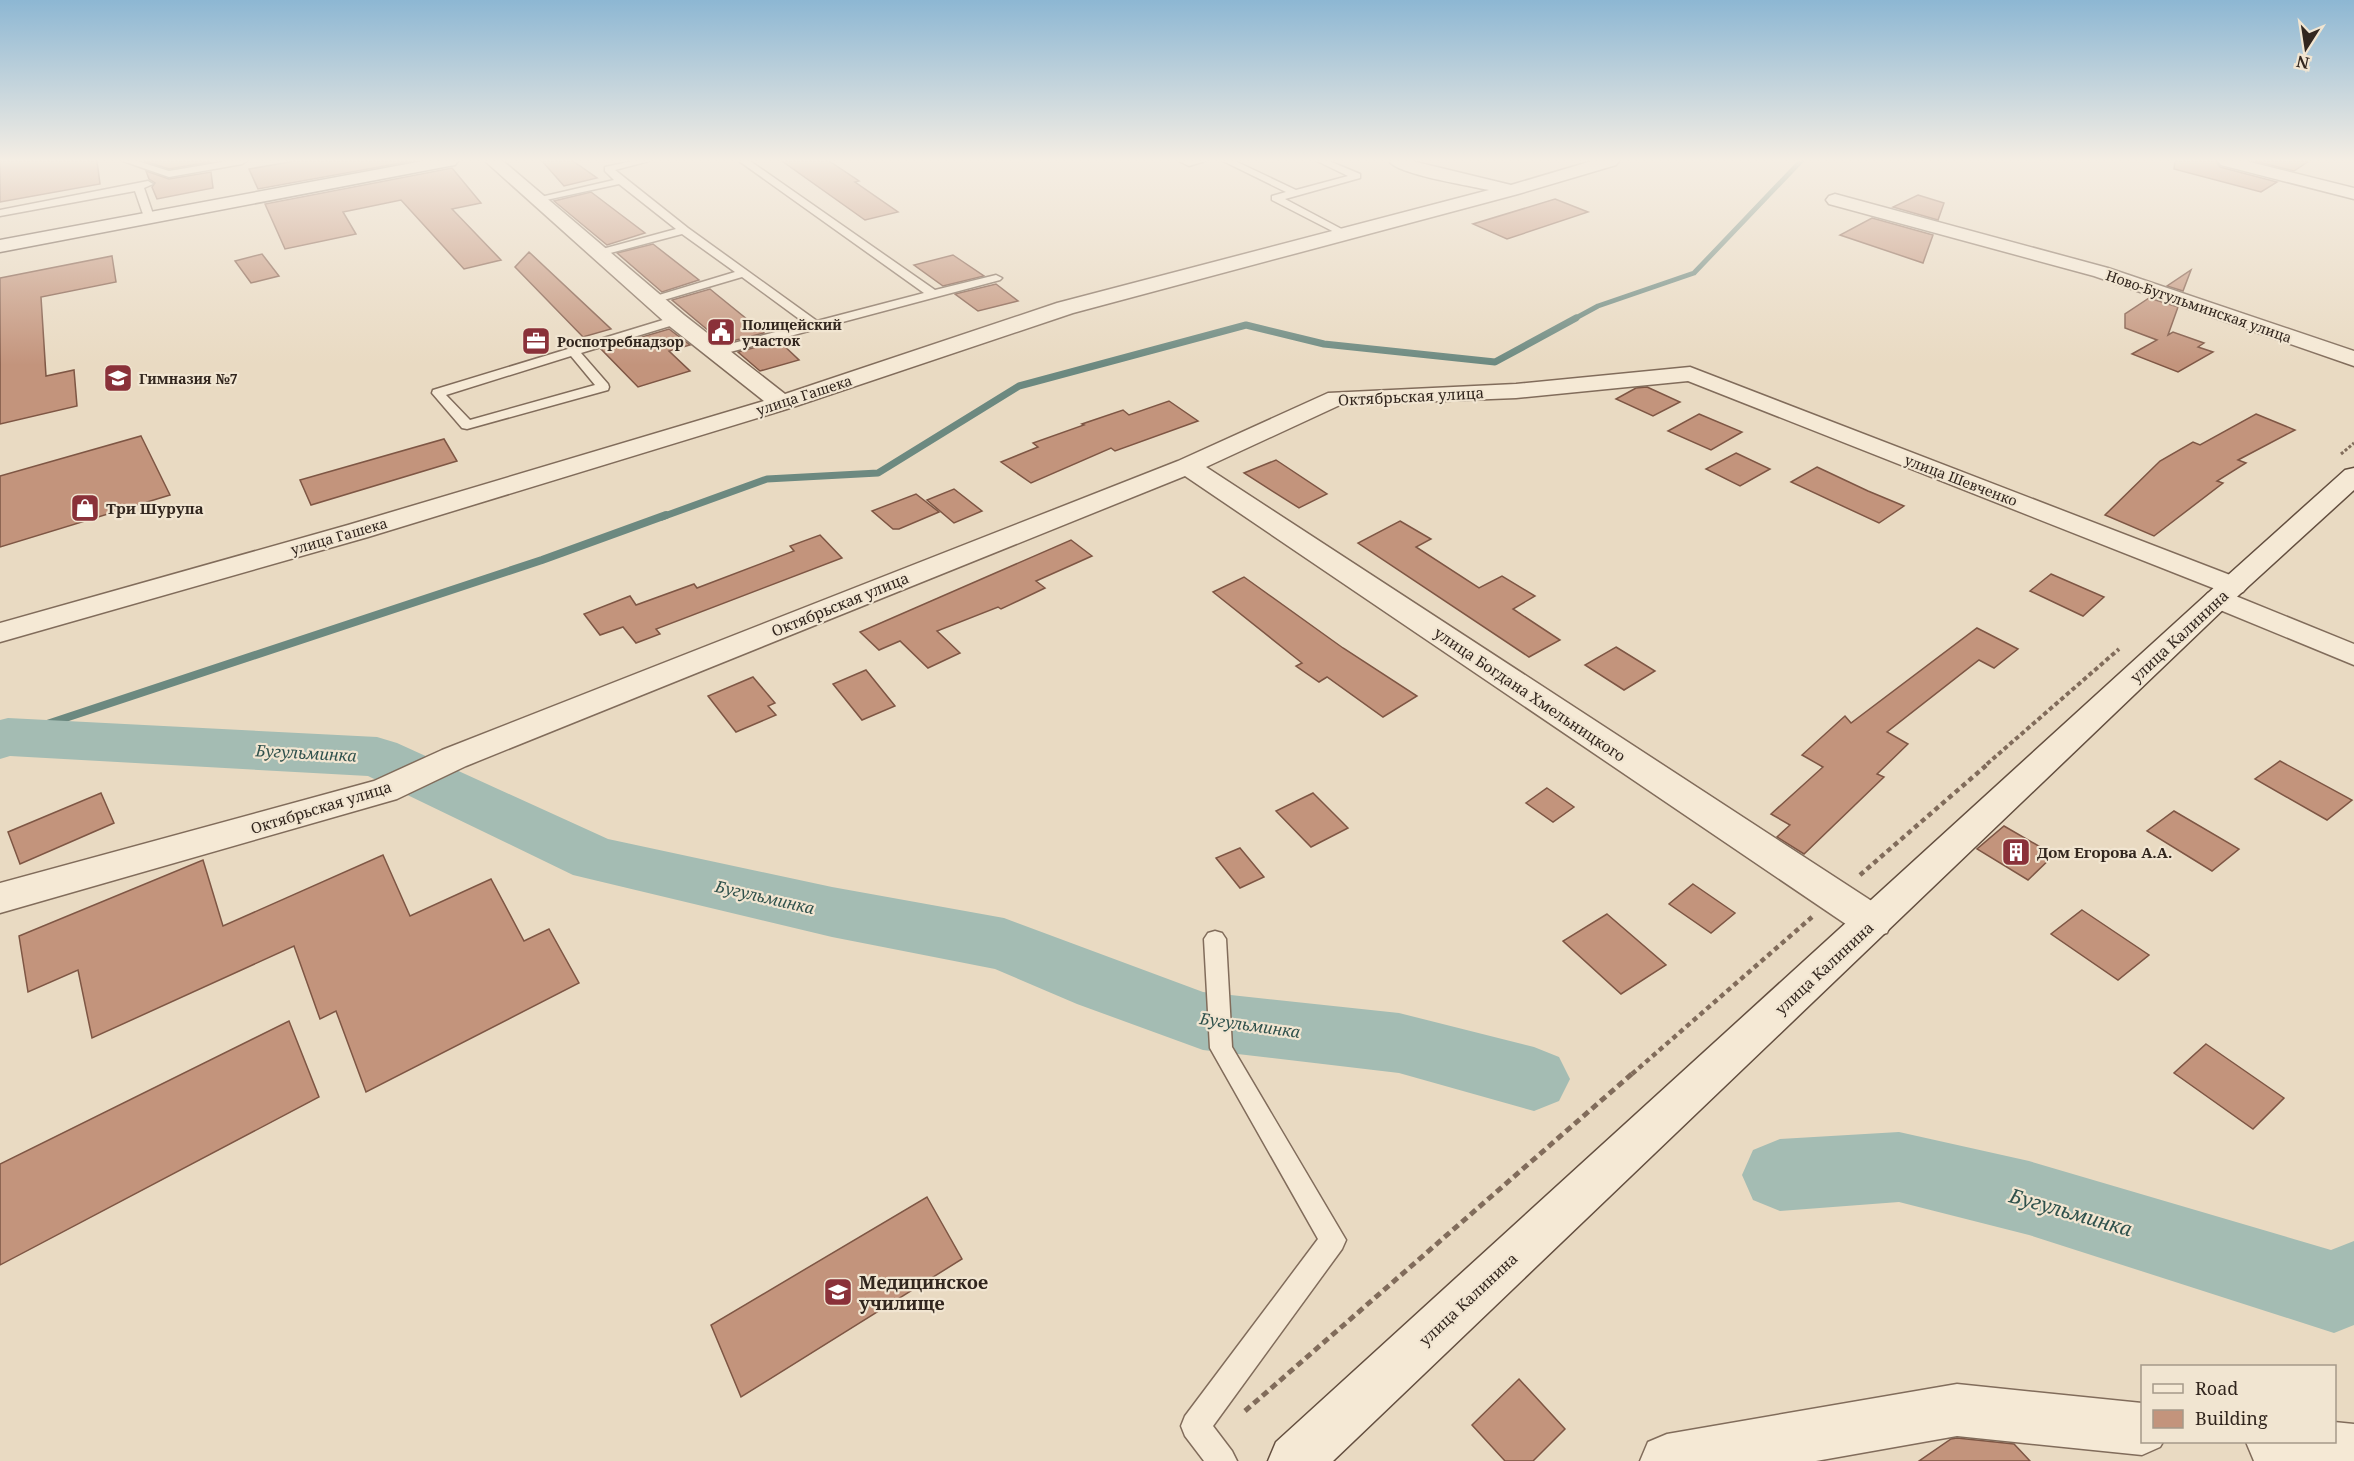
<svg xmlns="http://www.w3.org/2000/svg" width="2354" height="1461" font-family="'Noto Serif',serif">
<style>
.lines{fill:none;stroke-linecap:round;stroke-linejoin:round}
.stream-far2{stroke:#6c8980;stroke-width:5}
.stream-far1{stroke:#6c8980;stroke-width:7}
.stream{stroke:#6c8980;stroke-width:8}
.river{fill:#a4bcb3;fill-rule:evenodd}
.building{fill:#c3947c;stroke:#7e5644;stroke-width:1.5}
.service-casing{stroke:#816c5b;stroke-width:3}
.minor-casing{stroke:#816c5b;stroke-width:3}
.tertiary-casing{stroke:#816c5b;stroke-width:3}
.secondary-casing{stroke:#634e3f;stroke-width:3}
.path-far3{stroke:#816c5b;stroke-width:3;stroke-dasharray:3 2;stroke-linecap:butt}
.path-far2{stroke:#816c5b;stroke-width:4;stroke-dasharray:4.5 3;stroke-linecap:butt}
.path-far1{stroke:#816c5b;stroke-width:4.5;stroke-dasharray:5 4;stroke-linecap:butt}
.path{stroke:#816c5b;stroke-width:5;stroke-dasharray:7 4.5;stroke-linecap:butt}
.service{fill:#f5e9d5;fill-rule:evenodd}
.minor{fill:#f5e9d5;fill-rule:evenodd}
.tertiary{fill:#f5e9d5;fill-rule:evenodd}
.secondary{fill:#f5e9d5;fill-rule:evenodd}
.labels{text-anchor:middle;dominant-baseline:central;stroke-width:4.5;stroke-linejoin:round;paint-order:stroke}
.far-street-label{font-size:14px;fill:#32261e;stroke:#f1e5d1}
.far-poi-label{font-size:14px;font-weight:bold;fill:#32261e;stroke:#f1e5d1;text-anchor:start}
.street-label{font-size:15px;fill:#32261e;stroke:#f1e5d1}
.poi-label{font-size:15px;font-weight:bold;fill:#32261e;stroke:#f1e5d1;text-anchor:start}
.water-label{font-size:16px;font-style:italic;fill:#2f514c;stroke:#f1e5d1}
.near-poi-label{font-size:18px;font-weight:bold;fill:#32261e;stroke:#f1e5d1;text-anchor:start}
.near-water-label{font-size:20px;font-style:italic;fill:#2f514c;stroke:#f1e5d1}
</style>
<rect width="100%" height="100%" fill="#e9dac2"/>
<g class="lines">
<polyline class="stream-far2" points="1574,319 1598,306 1694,273 1801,161"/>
<polyline class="stream-far1" points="662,517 767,479 878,473 1019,386 1246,325 1324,344 1495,362 1576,318"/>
<polyline class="stream" points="8,737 542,560 666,515"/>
<g class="river">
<polygon points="8,718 377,737 397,743 608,839 832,887 1004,918 1203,992 1399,1013 1534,1047 1559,1057 1570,1079 1559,1101 1534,1111 1399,1073 1203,1050 1077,1004 995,969 832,937 573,875 368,776 10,756 0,759 0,720"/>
<polygon points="1899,1132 2029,1161 2331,1250 2354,1241 2354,1325 2334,1333 2029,1235 1899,1202 1780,1211 1753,1200 1742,1175 1753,1150 1780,1139"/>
</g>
</g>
<g class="building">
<polygon points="0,161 97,161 100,184 0,202"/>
<polygon points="144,161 210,161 210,162 169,169"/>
<polygon points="295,161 412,161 258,189 249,169"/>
<polygon points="542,161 573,161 597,178 564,186"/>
<polygon points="782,161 829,161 859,181 855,182 898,212 865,220"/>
<polygon points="2175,161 2216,161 2220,167 2277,182 2261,192 2174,169"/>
<polygon points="2254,161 2309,161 2294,171"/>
<polygon points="452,168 481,203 452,209 501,260 464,269 401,200 343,212 356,234 285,249 265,204"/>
<polygon points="146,171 169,179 211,172 213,188 157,199 152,187 155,183 149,179"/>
<polygon points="591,192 616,211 645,233 607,245 554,201"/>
<polygon points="1918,195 1944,203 1938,220 1893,207"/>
<polygon points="1555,199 1588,212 1507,239 1473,224"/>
<polygon points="1872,218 1933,235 1923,263 1840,235"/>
<polygon points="653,244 699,280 662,292 617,253"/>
<polygon points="529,252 611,329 583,337 515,267"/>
<polygon points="262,254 279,276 251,283 235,261"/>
<polygon points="953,255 984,276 943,286 914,265"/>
<polygon points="112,256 116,282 41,297 46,376 74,370 77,406 0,424 0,278"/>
<polygon points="2191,270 2183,291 2167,286"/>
<polygon points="996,284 1018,301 978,311 955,294"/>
<polygon points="710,289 716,294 764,333 728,342 721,335 716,337 672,300"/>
<polygon points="2149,298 2178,307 2168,335 2173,332 2204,343 2198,347 2213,352 2178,372 2132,354 2157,340 2125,328 2125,314"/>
<polygon points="669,329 690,345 669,351 690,371 638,387 601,349"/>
<polygon points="779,341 799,360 760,371 738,352"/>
<polygon points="1647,387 1680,402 1653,416 1616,399 1636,388"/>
<polygon points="1169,401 1198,421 1115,451 1111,448 1031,483 1001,462 1038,447 1033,443 1084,425 1082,424 1123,410 1129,415"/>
<polygon points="1699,414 1742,432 1711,450 1668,431"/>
<polygon points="2256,414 2295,430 2238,460 2246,463 2217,481 2223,483 2154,536 2105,515 2160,461 2193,442 2200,445"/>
<polygon points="141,436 170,495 0,547 0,476"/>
<polygon points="444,439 457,461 311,505 300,480"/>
<polygon points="1736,453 1770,469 1740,486 1706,469"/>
<polygon points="1276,460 1327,494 1299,508 1244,473"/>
<polygon points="1817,467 1868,491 1904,506 1879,523 1791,482"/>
<polygon points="954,489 982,511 954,523 927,500"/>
<polygon points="916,494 939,512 899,529 893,529 872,511"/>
<polygon points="1400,521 1431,539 1416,547 1479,588 1502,576 1535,596 1513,609 1560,640 1529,657 1358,543"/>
<polygon points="820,535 842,558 656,629 660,634 636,643 623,627 600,635 584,614 630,596 636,605 694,584 697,588 794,551 790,546"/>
<polygon points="1071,540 1092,556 1036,581 1045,588 1001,609 998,607 937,631 960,653 928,668 900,641 879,650 860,632"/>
<polygon points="2051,574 2104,597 2083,616 2030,591"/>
<polygon points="1244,577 1343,648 1417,696 1383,717 1327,677 1319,682 1296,666 1302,663 1213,592"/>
<polygon points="1977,628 2018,649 1994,668 1979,660 1887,732 1908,744 1877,774 1884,777 1804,854 1777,837 1790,825 1771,814 1823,767 1802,755 1845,716 1851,723"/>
<polygon points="1616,647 1655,671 1624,690 1585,665"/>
<polygon points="866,670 895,706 862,720 833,684"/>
<polygon points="753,677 775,703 768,706 776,715 736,732 708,696"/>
<polygon points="2280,761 2352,800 2327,820 2255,779"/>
<polygon points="1547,788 1574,807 1553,822 1526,803"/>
<polygon points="101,793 114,823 20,864 8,832"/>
<polygon points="1313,793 1348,828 1311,847 1276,811"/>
<polygon points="2174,811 2239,849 2212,871 2147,831"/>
<polygon points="2004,826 2054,855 2028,880 1977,849"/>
<polygon points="1240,848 1264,877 1240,888 1216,858"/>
<polygon points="383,855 410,916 491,879 524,941 549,929 579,983 366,1092 336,1011 320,1019 294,946 92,1038 78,970 28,992 19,936 203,860 223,926"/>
<polygon points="1693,884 1735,913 1711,933 1669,904"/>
<polygon points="2082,910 2149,955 2118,980 2051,934"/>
<polygon points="1607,914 1666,965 1621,994 1563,941"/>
<polygon points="289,1021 319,1097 0,1265 0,1164"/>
<polygon points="2206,1044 2284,1098 2253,1129 2174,1073"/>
<polygon points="927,1197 962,1259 741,1397 711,1325"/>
<polygon points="1519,1379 1565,1429 1533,1461 1505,1461 1472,1425"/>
<polygon points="1957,1438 2014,1444 2030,1461 1919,1461 1951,1439"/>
</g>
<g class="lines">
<g class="service-casing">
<g id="service">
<polygon points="123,161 137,161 169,171 228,161 247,161 242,164 169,177"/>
<polygon points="633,161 649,161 615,170 688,228 817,321 924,293 739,161 750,161 935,290 996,275 1002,278 1000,280 719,355 711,355 709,352 711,349 806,324 742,277 657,302 649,302 649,298 735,272 682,234 599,256 595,255 595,251 676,229 619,184 537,202 532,199 614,180 605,171 605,167"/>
<polygon points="1179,161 1205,161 1189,166"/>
<polygon points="1223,161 1235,161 1296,190 1348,176 1317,161 1329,161 1360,174 1360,178 1285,199 1351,234 1342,236 1272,200 1272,196 1286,192"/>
<polygon points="148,181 153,184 144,188 154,217 149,220 144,217 135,191 0,216 0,210"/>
<path d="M 676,316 L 682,320 L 680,323 L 581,353 L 608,384 L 609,387 L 608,390 L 467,429 L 462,428 L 432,393 L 433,390 ZM 571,356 L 595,385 L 470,420 L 446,395 Z"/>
<polygon points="1215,931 1222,933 1226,939 1232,1047 1346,1240 1342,1249 1213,1426 1232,1451 1237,1461 1204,1461 1185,1436 1181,1426 1185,1416 1318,1239 1210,1048 1204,939 1208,933"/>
</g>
</g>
<g class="minor-casing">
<g id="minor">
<path d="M 485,161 L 503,161 L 684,315 L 785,394 L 1057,303 L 1489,190 C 1471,186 1396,174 1389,161 L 1412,161 L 1511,185 L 1592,161 L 1619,161 L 1616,165 L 1518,194 L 1073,313 L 790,408 L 368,537 L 0,642 L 0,623 L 348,525 L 764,401 L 668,325 Z"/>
<polygon points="1835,194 2108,268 2354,351 2354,366 2094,276 1829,204 1826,200 1829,196"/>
<polygon points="1690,367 2243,580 2248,586 2243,592 2233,595 2354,644 2354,665 2208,605 2203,599 2208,593 2218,590 1688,381 1516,398 1340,405 1206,467 1887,911 1892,922 1887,933 1873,937 1859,933 1185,476 466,766 397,799 0,913 0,883 374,781 442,750 1178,461 1328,393 1516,384"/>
<polygon points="1957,1384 2142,1403 2142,1442 2163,1442 2160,1447 2142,1455 1957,1436 1816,1461 1640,1461 1648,1442 1667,1434"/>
<polygon points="2334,1422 2354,1424 2354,1461 2254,1461 2246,1442 2334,1442"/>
</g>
</g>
<g class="tertiary-casing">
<polygon id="tertiary" points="2218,161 2246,161 2354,188 2354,199 2221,165"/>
</g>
<g class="secondary-casing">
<g id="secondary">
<polygon points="423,161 458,161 455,165 449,166 0,252 0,240"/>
<polygon points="2354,468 2354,490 2228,605 1333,1461 1268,1461 1276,1442 2208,593 2345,470"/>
</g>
</g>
<polyline class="path-far3" points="2341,454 2354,443"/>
<polyline class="path-far2" points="1987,764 2119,649"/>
<g class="path-far1">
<polyline points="1860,875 1989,763"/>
<polyline points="1632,1074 1812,917"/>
</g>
<polyline class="path" points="1245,1411 1634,1072"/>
<use href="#service" class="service"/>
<use href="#minor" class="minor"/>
<use href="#tertiary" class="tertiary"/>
<use href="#secondary" class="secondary"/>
</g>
<linearGradient id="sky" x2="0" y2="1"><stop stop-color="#8db7d3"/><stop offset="0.44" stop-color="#f5eee4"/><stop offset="1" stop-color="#f5eee4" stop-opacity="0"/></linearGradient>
<rect width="2354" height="365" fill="url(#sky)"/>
<defs>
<g id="civic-square" transform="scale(1.5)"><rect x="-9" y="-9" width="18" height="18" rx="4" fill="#8a3139" stroke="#f1e5d1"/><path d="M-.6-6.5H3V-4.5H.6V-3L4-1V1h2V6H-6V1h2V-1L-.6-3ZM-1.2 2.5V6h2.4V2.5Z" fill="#fff"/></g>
<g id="office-square" transform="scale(1.5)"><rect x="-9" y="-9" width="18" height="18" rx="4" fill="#8a3139" stroke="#f1e5d1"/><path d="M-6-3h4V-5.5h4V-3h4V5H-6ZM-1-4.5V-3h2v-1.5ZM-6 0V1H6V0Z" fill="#fff"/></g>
<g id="school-square" transform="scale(1.5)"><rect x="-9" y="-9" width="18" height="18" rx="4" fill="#8a3139" stroke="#f1e5d1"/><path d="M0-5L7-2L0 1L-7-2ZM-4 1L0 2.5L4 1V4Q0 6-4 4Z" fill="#fff"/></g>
<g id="shop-square" transform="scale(1.5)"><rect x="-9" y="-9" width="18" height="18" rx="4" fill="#8a3139" stroke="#f1e5d1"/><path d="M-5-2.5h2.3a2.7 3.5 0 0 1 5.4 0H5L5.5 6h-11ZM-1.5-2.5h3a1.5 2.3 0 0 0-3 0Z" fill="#fff"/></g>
<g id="building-square" transform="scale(1.5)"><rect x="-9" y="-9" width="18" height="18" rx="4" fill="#8a3139" stroke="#f1e5d1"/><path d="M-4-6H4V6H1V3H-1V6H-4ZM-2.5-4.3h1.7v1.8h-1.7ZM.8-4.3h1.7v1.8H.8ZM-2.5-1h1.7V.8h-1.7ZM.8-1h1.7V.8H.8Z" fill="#fff"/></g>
<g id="university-square" transform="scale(1.5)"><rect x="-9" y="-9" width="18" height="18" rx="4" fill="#8a3139" stroke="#f1e5d1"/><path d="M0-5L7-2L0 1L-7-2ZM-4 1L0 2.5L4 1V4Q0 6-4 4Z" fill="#fff"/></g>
</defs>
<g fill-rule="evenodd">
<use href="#civic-square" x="721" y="332"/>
<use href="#office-square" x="536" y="341"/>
<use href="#school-square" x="118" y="378"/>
<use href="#shop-square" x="85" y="508"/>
<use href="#building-square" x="2016" y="852"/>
<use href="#university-square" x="838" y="1292"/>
</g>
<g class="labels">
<g class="far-street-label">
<text transform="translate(2199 306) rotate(19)">Ново-Бугульминская улица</text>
<text transform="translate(804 395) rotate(-18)">улица Гашека</text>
<text transform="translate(1961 480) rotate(21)">улица Шевченко</text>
<text transform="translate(339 536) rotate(-16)">улица Гашека</text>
</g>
<g class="far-poi-label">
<text x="742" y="324">Полицейский<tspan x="742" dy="16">участок</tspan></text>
<text x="557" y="341">Роспотребнадзор</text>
<text x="139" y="378">Гимназия №7</text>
</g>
<g class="street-label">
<text transform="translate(1411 396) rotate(-3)">Октябрьская улица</text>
<text transform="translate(840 604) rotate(-22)">Октябрьская улица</text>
<text transform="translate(2179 636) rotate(-43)">улица Калинина</text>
<text transform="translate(1530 694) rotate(34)">улица Богдана Хмельницкого</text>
<text transform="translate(321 807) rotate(-17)">Октябрьская улица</text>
<text transform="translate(1824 968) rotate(-43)">улица Калинина</text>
<text transform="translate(1468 1299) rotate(-43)">улица Калинина</text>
</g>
<g class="poi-label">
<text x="106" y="508">Три Шурупа</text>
<text x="2037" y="852">Дом Егорова А.А.</text>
</g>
<g class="water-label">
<text transform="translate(306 753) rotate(3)">Бугульминка</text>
<text transform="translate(765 897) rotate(13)">Бугульминка</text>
<text transform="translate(1250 1025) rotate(8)">Бугульминка</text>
</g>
<g class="near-poi-label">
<text x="859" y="1282">Медицинское<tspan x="859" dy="21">училище</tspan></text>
</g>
<g class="near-water-label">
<text transform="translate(2071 1212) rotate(16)">Бугульминка</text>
</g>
</g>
<rect x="2141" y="1365" width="195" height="78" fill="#f1e5d1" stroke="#a59989" stroke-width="1.5"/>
<rect x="2153" y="1384" width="30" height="9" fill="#f5e9d5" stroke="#a59989" stroke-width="1.5"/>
<text x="2195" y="1395" font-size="18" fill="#32261e">Road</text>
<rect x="2153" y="1410" width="30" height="18" fill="#c3947c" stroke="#a59989" stroke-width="1.5"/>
<text x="2195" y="1425" font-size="18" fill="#32261e">Building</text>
<g transform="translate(2306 48) rotate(192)" stroke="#f1e5d1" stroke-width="4.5" paint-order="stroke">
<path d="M0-4.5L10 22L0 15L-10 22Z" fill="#32261e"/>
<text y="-9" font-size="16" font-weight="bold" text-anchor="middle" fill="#32261e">N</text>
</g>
</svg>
